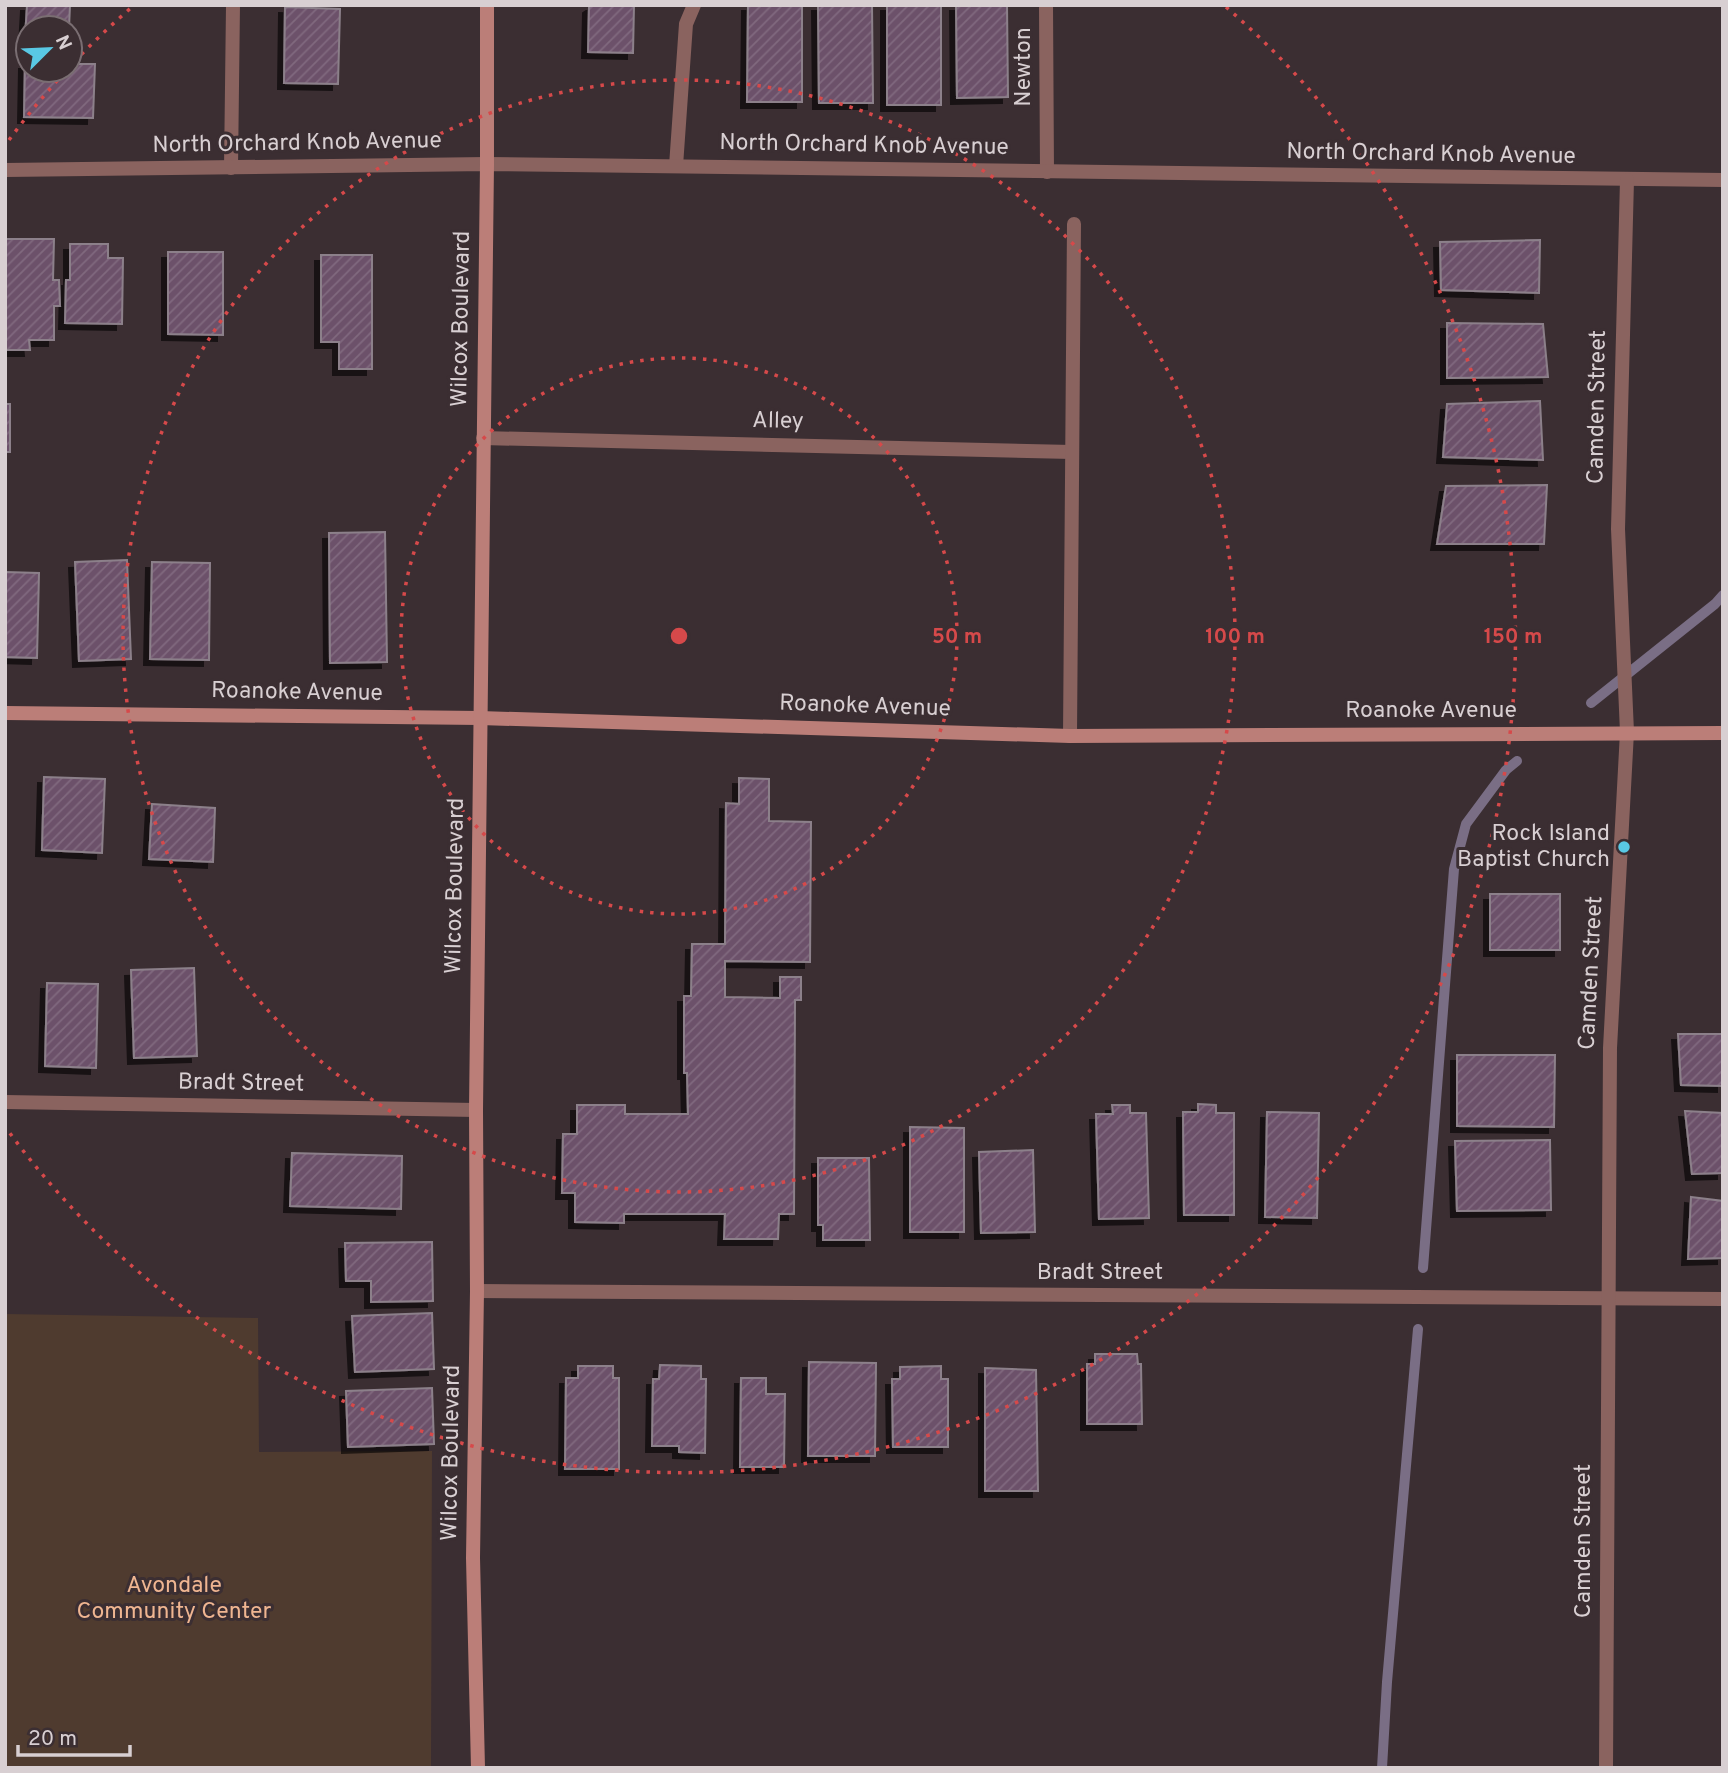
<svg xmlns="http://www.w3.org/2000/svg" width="1728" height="1773" font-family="Overpass,sans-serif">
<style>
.green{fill:#4f3b2f}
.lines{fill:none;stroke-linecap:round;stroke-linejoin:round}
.stream{stroke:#7a6e85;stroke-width:10}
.building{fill:url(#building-hatch);stroke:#8c808a;stroke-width:2;filter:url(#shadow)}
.lane{stroke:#8a635f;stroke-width:14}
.street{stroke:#8a635f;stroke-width:14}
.secondary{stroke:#bb7e78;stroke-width:14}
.ring{fill:none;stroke:#d6494a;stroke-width:3.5;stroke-dasharray:3.5 7}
.poi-dot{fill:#59c8e4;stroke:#3b2e32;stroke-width:2.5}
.labels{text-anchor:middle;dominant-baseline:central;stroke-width:6;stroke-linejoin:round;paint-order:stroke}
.street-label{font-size:23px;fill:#d8cfd2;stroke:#3b2e32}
.poi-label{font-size:23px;fill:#d8cfd2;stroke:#3b2e32;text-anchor:end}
.park-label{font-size:23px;fill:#efb591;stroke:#3b2e32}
.centre{fill:#d6494a;stroke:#3b2e32;stroke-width:3.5}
.ring-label{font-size:21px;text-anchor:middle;font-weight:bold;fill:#d6494a;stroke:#3b2e32;stroke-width:6;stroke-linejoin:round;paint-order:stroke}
</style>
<defs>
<pattern id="building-hatch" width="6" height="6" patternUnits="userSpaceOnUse" patternTransform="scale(1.75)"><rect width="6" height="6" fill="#6c516a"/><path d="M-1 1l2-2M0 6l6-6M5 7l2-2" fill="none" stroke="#80697e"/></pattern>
<filter id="shadow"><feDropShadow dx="-6" dy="6" stdDeviation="0" flood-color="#0009"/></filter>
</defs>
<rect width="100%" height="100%" fill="#3b2e32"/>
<polygon class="green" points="5,1314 258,1318 259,1452 432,1451 431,1768 5,1768"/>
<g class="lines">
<g class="stream">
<polyline points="1591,703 1715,604 1723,595"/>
<polyline points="1423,1268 1454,869 1466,824 1506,770 1517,761"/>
<polyline points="1382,1768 1387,1682 1418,1329"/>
</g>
</g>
<g class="building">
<polygon points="27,5 70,5 69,28 28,28 28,39 25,39"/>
<polygon points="592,5 634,5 633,53 588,52 589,7"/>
<polygon points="748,5 802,5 802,102 747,102"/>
<polygon points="818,5 872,5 873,103 819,103"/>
<rect x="887" y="5" width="54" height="100"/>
<polygon points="956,5 1007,5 1008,97 957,98"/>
<polygon points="285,7 340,9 338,84 284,83"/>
<polygon points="25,63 28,63 28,70 70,70 70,64 95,64 93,118 24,117"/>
<polygon points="5,239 54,239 53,280 59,280 60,306 54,306 54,340 29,340 30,350 5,350"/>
<polygon points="1540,240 1539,293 1441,290 1440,242"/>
<polygon points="70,244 108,244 108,258 123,258 122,324 65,323 66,280 70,280"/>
<polygon points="168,252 223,252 223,335 168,334"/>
<polygon points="321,255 372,255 372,369 339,369 339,342 321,342"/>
<polygon points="1447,323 1543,324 1548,377 1447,378"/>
<polygon points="1540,401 1543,460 1443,457 1447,404"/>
<rect x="5" y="404" width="5" height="48"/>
<polygon points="1547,485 1544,544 1437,544 1446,486"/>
<polygon points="385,532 387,662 330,663 329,533"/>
<polygon points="127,560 131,659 79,661 75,562"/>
<polygon points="152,562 210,563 209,660 150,659"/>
<polygon points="5,572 39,573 37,658 5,657"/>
<polygon points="44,777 105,779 102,853 42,850"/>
<polygon points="739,778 769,779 769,821 811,822 810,962 725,961 725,997 780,998 780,977 801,977 801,1000 795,1000 794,1214 779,1214 778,1239 724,1239 725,1214 624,1214 624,1223 575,1222 575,1193 562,1193 563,1134 577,1134 577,1105 625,1105 625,1114 688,1114 687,1073 684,1073 684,996 691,996 692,944 725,944 726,803 739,804"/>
<polygon points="152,804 215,808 213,862 149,859"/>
<rect x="1490" y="894" width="70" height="56"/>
<polygon points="194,968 197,1056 134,1058 131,970"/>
<polygon points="47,983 98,984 96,1068 45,1066"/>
<polygon points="1678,1034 1723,1034 1723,1086 1681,1085"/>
<polygon points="1457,1055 1555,1055 1554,1127 1457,1126"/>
<polygon points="1198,1104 1216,1105 1216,1113 1234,1113 1234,1215 1184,1215 1183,1112 1198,1112"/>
<polygon points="1112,1105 1130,1105 1130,1113 1146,1113 1149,1218 1099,1219 1096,1114 1113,1114"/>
<polygon points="1685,1111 1723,1113 1723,1173 1692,1174"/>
<polygon points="1267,1112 1319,1113 1317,1218 1265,1217"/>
<polygon points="910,1127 964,1128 964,1232 910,1232"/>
<polygon points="1550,1140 1551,1210 1457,1211 1455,1141"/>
<polygon points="1033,1150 1035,1232 981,1233 979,1152"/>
<polygon points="292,1153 402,1156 401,1209 290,1206"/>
<polygon points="818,1158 869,1158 870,1240 823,1240 823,1225 818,1225"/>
<polygon points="1691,1197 1723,1201 1723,1258 1688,1259"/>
<polygon points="432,1242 433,1301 371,1302 371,1281 346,1281 345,1243"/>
<polygon points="432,1313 434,1369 355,1372 352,1316"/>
<polygon points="1095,1354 1137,1354 1138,1364 1141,1364 1142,1424 1087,1424 1087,1364 1095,1364"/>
<polygon points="809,1362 876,1363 875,1456 808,1456"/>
<polygon points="660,1365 701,1366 701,1379 706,1379 705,1453 679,1452 679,1446 652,1446 653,1379 659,1379"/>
<polygon points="578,1366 613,1366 613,1378 619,1378 619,1469 565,1469 566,1378 578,1378"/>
<polygon points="941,1366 941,1379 948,1379 948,1447 893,1447 892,1379 900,1379 900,1367"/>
<polygon points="985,1368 1036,1370 1038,1491 985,1491"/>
<polygon points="741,1378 766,1378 766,1394 785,1394 784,1467 740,1467"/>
<polygon points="432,1388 434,1444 348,1447 346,1391"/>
</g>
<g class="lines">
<g class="lane">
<polyline points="676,166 686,24 694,5"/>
<polyline points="231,168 233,5"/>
<polyline points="483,438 1072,452"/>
</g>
<g class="street">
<polyline points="1046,5 1047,172"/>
<polyline points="5,170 487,164 1723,180"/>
<polyline points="1070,736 1074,224"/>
<polyline points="5,1102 476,1110"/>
<polyline points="477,1291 1723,1299"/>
<polyline points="1606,1768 1610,1048 1627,732 1618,529 1627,180"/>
</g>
<g class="secondary">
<polyline points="5,713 480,718 1070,736 1723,733"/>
<polyline points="478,1768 473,1558 477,1291 476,1110 487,164 487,5"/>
</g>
</g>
<g class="ring">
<circle cx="679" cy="636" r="278"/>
<circle cx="679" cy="636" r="556"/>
<path d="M9 140A834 834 0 0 1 64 73M74 62A834 834 0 0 1 132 7M1226 7A834 834 0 1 1 9 1132"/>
</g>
<circle class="poi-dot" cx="1624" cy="847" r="7"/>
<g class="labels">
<g class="street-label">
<text transform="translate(1024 67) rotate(-90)">Newton</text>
<text transform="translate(297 144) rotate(-1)">North Orchard Knob Avenue</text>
<text transform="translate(864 146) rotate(1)">North Orchard Knob Avenue</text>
<text transform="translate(1431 155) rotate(1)">North Orchard Knob Avenue</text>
<text transform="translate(462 319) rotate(-89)">Wilcox Boulevard</text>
<text transform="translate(1598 407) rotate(-89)">Camden Street</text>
<text transform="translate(778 422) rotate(1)">Alley</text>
<text transform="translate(297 693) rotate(1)">Roanoke Avenue</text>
<text transform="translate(865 707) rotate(2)">Roanoke Avenue</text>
<text x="1431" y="711">Roanoke Avenue</text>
<text transform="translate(456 886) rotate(-89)">Wilcox Boulevard</text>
<text transform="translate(1592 973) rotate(-87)">Camden Street</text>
<text transform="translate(241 1084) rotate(1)">Bradt Street</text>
<text x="1100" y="1273">Bradt Street</text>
<text transform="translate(452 1453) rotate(-89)">Wilcox Boulevard</text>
<text transform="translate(1584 1541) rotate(-90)">Camden Street</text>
</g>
<g class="poi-label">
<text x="1610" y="834">Rock Island<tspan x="1610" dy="26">Baptist Church</tspan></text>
</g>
<g class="park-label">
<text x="174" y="1586">Avondale<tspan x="174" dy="26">Community Center</tspan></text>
</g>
</g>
<circle cx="679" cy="636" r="10" class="centre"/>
<g class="ring-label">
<text x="957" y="643">50 m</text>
<text x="1235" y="643">100 m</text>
<text x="1513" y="643">150 m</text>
</g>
<rect width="1728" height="1773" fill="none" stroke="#d8cfd2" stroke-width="14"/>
<g transform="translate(49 49) rotate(66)"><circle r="33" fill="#3b2e32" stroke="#7a6e72" stroke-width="2"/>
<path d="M0-5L12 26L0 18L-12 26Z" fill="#59c8e4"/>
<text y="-10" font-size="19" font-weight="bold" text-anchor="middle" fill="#d8cfd2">N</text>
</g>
<path d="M18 1745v10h112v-10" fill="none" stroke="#d8cfd2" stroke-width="3.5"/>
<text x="28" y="1745" font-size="21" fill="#d8cfd2" stroke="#3b2e32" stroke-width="5" paint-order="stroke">20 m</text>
</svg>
